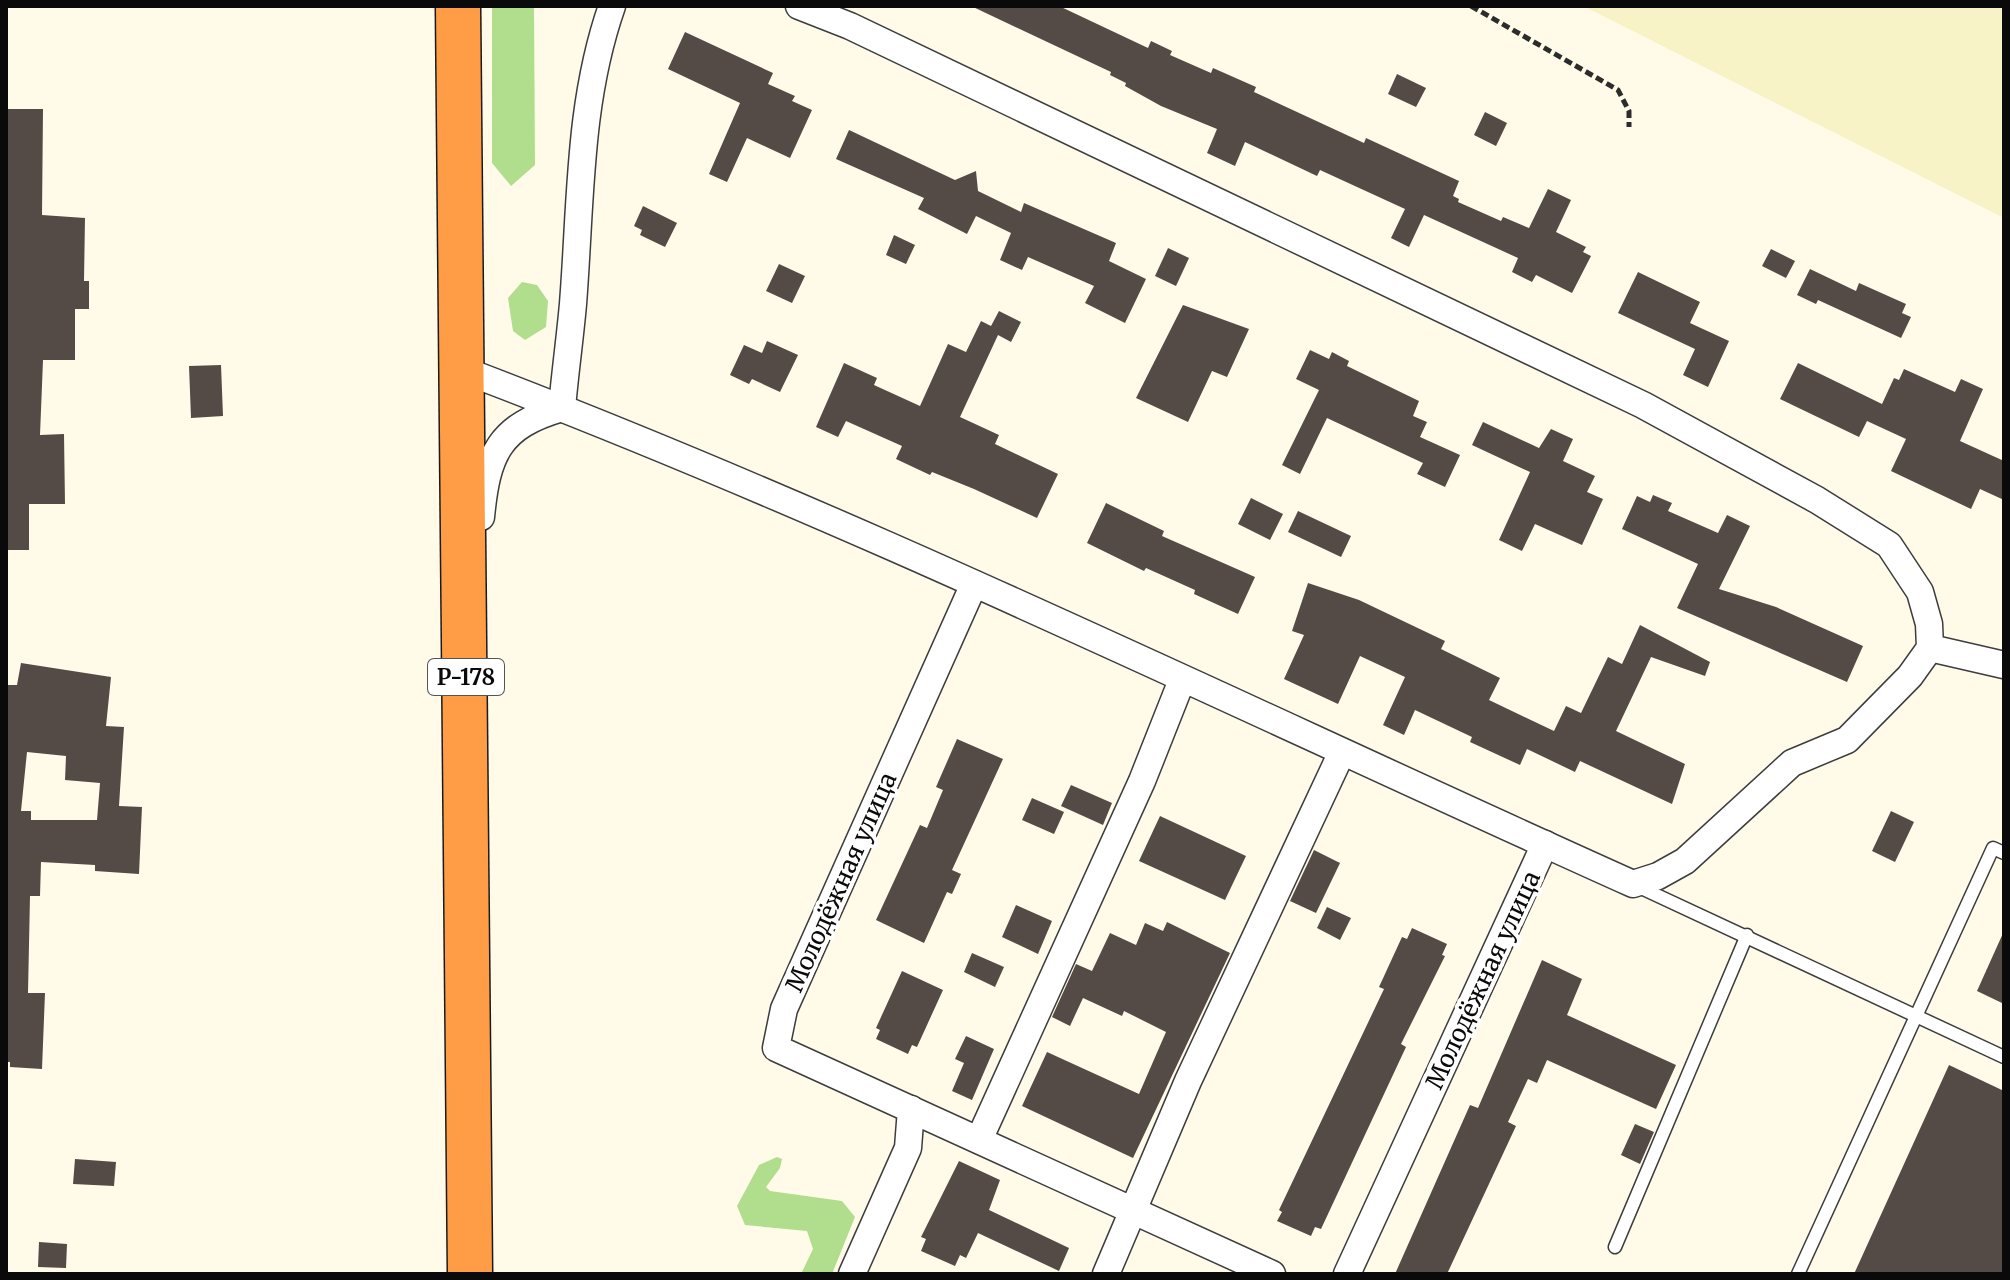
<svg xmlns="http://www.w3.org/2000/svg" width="2010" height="1280" font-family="Merriweather,serif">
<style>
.farmland{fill:#f7f3c6}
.forest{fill:#b1de8d}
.building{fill:#544b46;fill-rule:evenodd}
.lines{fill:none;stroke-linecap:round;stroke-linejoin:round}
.lane-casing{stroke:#3d3d3d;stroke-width:15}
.street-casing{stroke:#3d3d3d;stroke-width:29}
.highway-casing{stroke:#1b1b1b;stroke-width:47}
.path{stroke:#2c2c2c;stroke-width:5;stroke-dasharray:8 4;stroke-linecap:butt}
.lane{stroke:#fff;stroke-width:12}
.street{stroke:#fff;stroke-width:26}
.highway{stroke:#ff9c46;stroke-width:44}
.labels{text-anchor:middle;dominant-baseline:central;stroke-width:8;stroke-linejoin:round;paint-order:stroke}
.shield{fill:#fff;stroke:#545454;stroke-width:2}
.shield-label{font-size:22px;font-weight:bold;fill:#0a0a0a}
.street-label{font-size:24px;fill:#0a0a0a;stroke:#fff}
</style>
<rect width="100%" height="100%" fill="#fffbe8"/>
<polygon class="farmland" points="1583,6 2004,6 2004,218"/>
<g class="forest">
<polygon points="492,6 534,6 535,165 511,186 492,163"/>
<polygon points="522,282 537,285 548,301 546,327 525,340 513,331 508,298"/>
<polygon points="777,1157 782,1159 780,1168 766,1187 770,1191 842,1201 855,1217 832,1274 801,1274 813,1249 807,1231 745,1225 737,1206 759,1165"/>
</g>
<g class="building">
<polygon points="971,6 1059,6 1148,48 1151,41 1172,51 1170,55 1211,73 1213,68 1256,87 1254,92 1364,143 1366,138 1459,181 1453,196 1459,199 1458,202 1501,221 1503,217 1529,228 1548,189 1571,200 1556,232 1586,247 1583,252 1591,256 1572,293 1536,275 1532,282 1512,272 1518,258 1424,215 1409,247 1391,238 1405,209 1320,170 1317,176 1245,142 1235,166 1207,153 1217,129 1161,106 1125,86 1126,83 1110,75 1111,72"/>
<polygon points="685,32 773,73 768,84 795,96 792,101 812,110 790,158 747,138 727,182 709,174 740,103 668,69"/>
<polygon points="1397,74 1426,88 1416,107 1388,94"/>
<polygon points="6,109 43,109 42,215 85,218 84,281 89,281 89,309 75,309 75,360 43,360 40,435 64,434 65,504 29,504 29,550 6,550"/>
<polygon points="1485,112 1507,123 1496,146 1474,135"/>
<polygon points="849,130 955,180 976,171 978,191 1021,212 1024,203 1116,243 1109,261 1146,279 1125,323 1085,303 1094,286 1028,257 1022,270 1000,260 1011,233 976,216 967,234 918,209 924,198 836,159"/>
<polygon points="643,206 677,223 665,247 640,235 642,230 634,226"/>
<polygon points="894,235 915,245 906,264 886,255"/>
<polygon points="1168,248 1189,258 1176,286 1155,276"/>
<polygon points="1771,249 1795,261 1786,278 1762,266"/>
<polygon points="779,264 805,276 792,303 766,291"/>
<polygon points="1810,269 1856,291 1859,283 1906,304 1902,313 1911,317 1901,338 1818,300 1816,304 1797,295"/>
<polygon points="1638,272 1700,302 1690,323 1729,341 1708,387 1683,375 1695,349 1618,313"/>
<polygon points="1183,305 1249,329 1227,377 1212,371 1188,422 1136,398"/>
<polygon points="999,311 1021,322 1011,342 998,335 960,417 999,435 995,444 1058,474 1037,518 974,489 932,472 930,475 896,459 902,446 846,421 838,437 816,427 844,363 877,378 874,385 920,406 948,344 966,352 981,321 991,326"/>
<polygon points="767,341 798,355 780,392 752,379 749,384 730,375 744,345 762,353"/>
<polygon points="1310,350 1329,359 1332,352 1349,361 1347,366 1419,401 1413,416 1427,422 1420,437 1460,455 1445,487 1417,474 1423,463 1327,418 1300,474 1282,465 1319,390 1296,379"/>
<polygon points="1798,363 1882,404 1894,378 1899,380 1904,369 1955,392 1961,379 1983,389 1960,441 2004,461 2004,500 1980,489 1971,509 1891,471 1906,439 1867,421 1859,437 1780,399"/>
<polygon points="221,365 223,416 191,418 189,366"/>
<polygon points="1483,422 1539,448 1551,429 1573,439 1563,461 1595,476 1587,492 1603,499 1582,545 1535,524 1522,551 1499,540 1530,472 1472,445"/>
<polygon points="1653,495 1672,503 1668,511 1718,533 1727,515 1750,526 1719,589 1776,607 1863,646 1847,682 1677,608 1698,564 1622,529 1637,496 1650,502"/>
<polygon points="1251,498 1283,514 1270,540 1238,524"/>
<polygon points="1106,503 1164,531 1162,536 1255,577 1238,614 1194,594 1195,590 1146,568 1144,571 1087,543"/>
<polygon points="1298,511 1351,536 1341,557 1288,532"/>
<polygon points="1308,583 1359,600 1445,641 1441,649 1500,678 1489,700 1554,731 1566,706 1581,713 1608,657 1622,664 1640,625 1710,662 1705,676 1651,657 1616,731 1685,764 1672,804 1580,761 1575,772 1527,749 1520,765 1470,742 1472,737 1415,710 1404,735 1383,725 1405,677 1360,656 1338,704 1284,679 1304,635 1292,631"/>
<path d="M 21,663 L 111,677 L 106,726 L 124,727 L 119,806 L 142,807 L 139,874 L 95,871 L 95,865 L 41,862 L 40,896 L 30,896 L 28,993 L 45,993 L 42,1069 L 10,1067 L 10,1062 L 6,1062 L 6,685 L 17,685 ZM 27,752 L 66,756 L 65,780 L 100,783 L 97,820 L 31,820 L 31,811 L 21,811 Z"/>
<polygon points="957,739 1003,759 952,870 961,874 952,894 947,892 924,943 876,920 920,825 927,828 943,790 936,787"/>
<polygon points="1071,785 1112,803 1103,825 1061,806"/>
<polygon points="1032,798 1064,812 1054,834 1022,820"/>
<polygon points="1891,811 1914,822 1895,862 1872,851"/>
<polygon points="1160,816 1246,856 1225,900 1139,861"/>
<polygon points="1314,850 1340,863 1316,913 1290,901"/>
<polygon points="1016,905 1052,921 1038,954 1002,937"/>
<polygon points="1327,907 1351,918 1340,940 1317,928"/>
<polygon points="1167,922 1230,953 1133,1158 1022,1106 1047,1052 1139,1094 1166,1032 1124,1011 1122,1016 1083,998 1070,1026 1052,1017 1076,964 1092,971 1110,933 1136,945 1145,923 1163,931"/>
<polygon points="1412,928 1447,944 1442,955 1445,956 1401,1044 1406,1047 1321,1229 1315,1227 1311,1236 1277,1221 1282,1212 1279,1210 1384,989 1379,987 1402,937 1407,939"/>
<polygon points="2004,931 2004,1004 1977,991"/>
<polygon points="972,953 1004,967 995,987 964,972"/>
<polygon points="1542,960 1582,979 1567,1015 1676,1065 1656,1109 1547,1060 1537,1083 1528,1079 1508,1122 1516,1126 1447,1274 1395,1274 1470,1105 1478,1108"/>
<polygon points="902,971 943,990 917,1047 912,1045 908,1054 876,1039 880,1030 876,1028"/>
<polygon points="966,1036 994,1049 972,1100 952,1091 964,1063 955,1059"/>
<polygon points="1949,1065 2004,1091 2004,1274 1854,1274"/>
<polygon points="1635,1124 1654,1132 1640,1164 1621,1155"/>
<polygon points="75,1159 116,1162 114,1186 73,1184"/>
<polygon points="959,1161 1000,1180 989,1210 1069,1248 1059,1271 978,1233 966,1258 960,1255 955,1266 921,1251 926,1239 921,1237"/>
<polygon points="39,1242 67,1244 66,1268 38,1267"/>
</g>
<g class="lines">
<g class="lane-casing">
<g id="lane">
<polyline points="1637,886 2004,1057"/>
<polyline points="1615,1247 1747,935"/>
<polyline points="1798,1274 1993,848 2004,853"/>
</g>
</g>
<g class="street-casing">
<g id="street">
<path d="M 463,370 C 861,521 1245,710 1633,884 L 1658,876 L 1685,861 L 1792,763 L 1847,740 L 1910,676 L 1930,648 L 1929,624 L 1920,592 L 1889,545 L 1817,500 L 1643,405 L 850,26 L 799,6"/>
<path d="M 481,517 C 487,454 499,426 562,408 C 565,373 570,338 573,304 C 581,203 578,103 612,6"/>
<polyline points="974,584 784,1009 776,1048 1272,1274"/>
<polyline points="1930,648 2004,665"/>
<polyline points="979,1140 1142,781 1182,680"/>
<polyline points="852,1274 908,1148 911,1109"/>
<polyline points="1106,1274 1188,1081 1342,752"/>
<polyline points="1347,1274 1545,844"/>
</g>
</g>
<g class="highway-casing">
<polyline id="highway" points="458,6 470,1274"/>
</g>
<polyline class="path" points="1471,6 1618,90 1629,111 1629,127"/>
<use href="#lane" class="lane"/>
<use href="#street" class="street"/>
<use href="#highway" class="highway"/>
</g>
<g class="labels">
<rect class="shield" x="428" y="659" width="76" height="36" rx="6"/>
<g class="shield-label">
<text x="466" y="677">Р-178</text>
</g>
<g class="street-label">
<text transform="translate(841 882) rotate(-66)">Молодёжная улица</text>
<text transform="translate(1483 980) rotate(-65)">Молодёжная улица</text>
</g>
</g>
<rect width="2010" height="1280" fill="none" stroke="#0a0a0a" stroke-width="16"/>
</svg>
